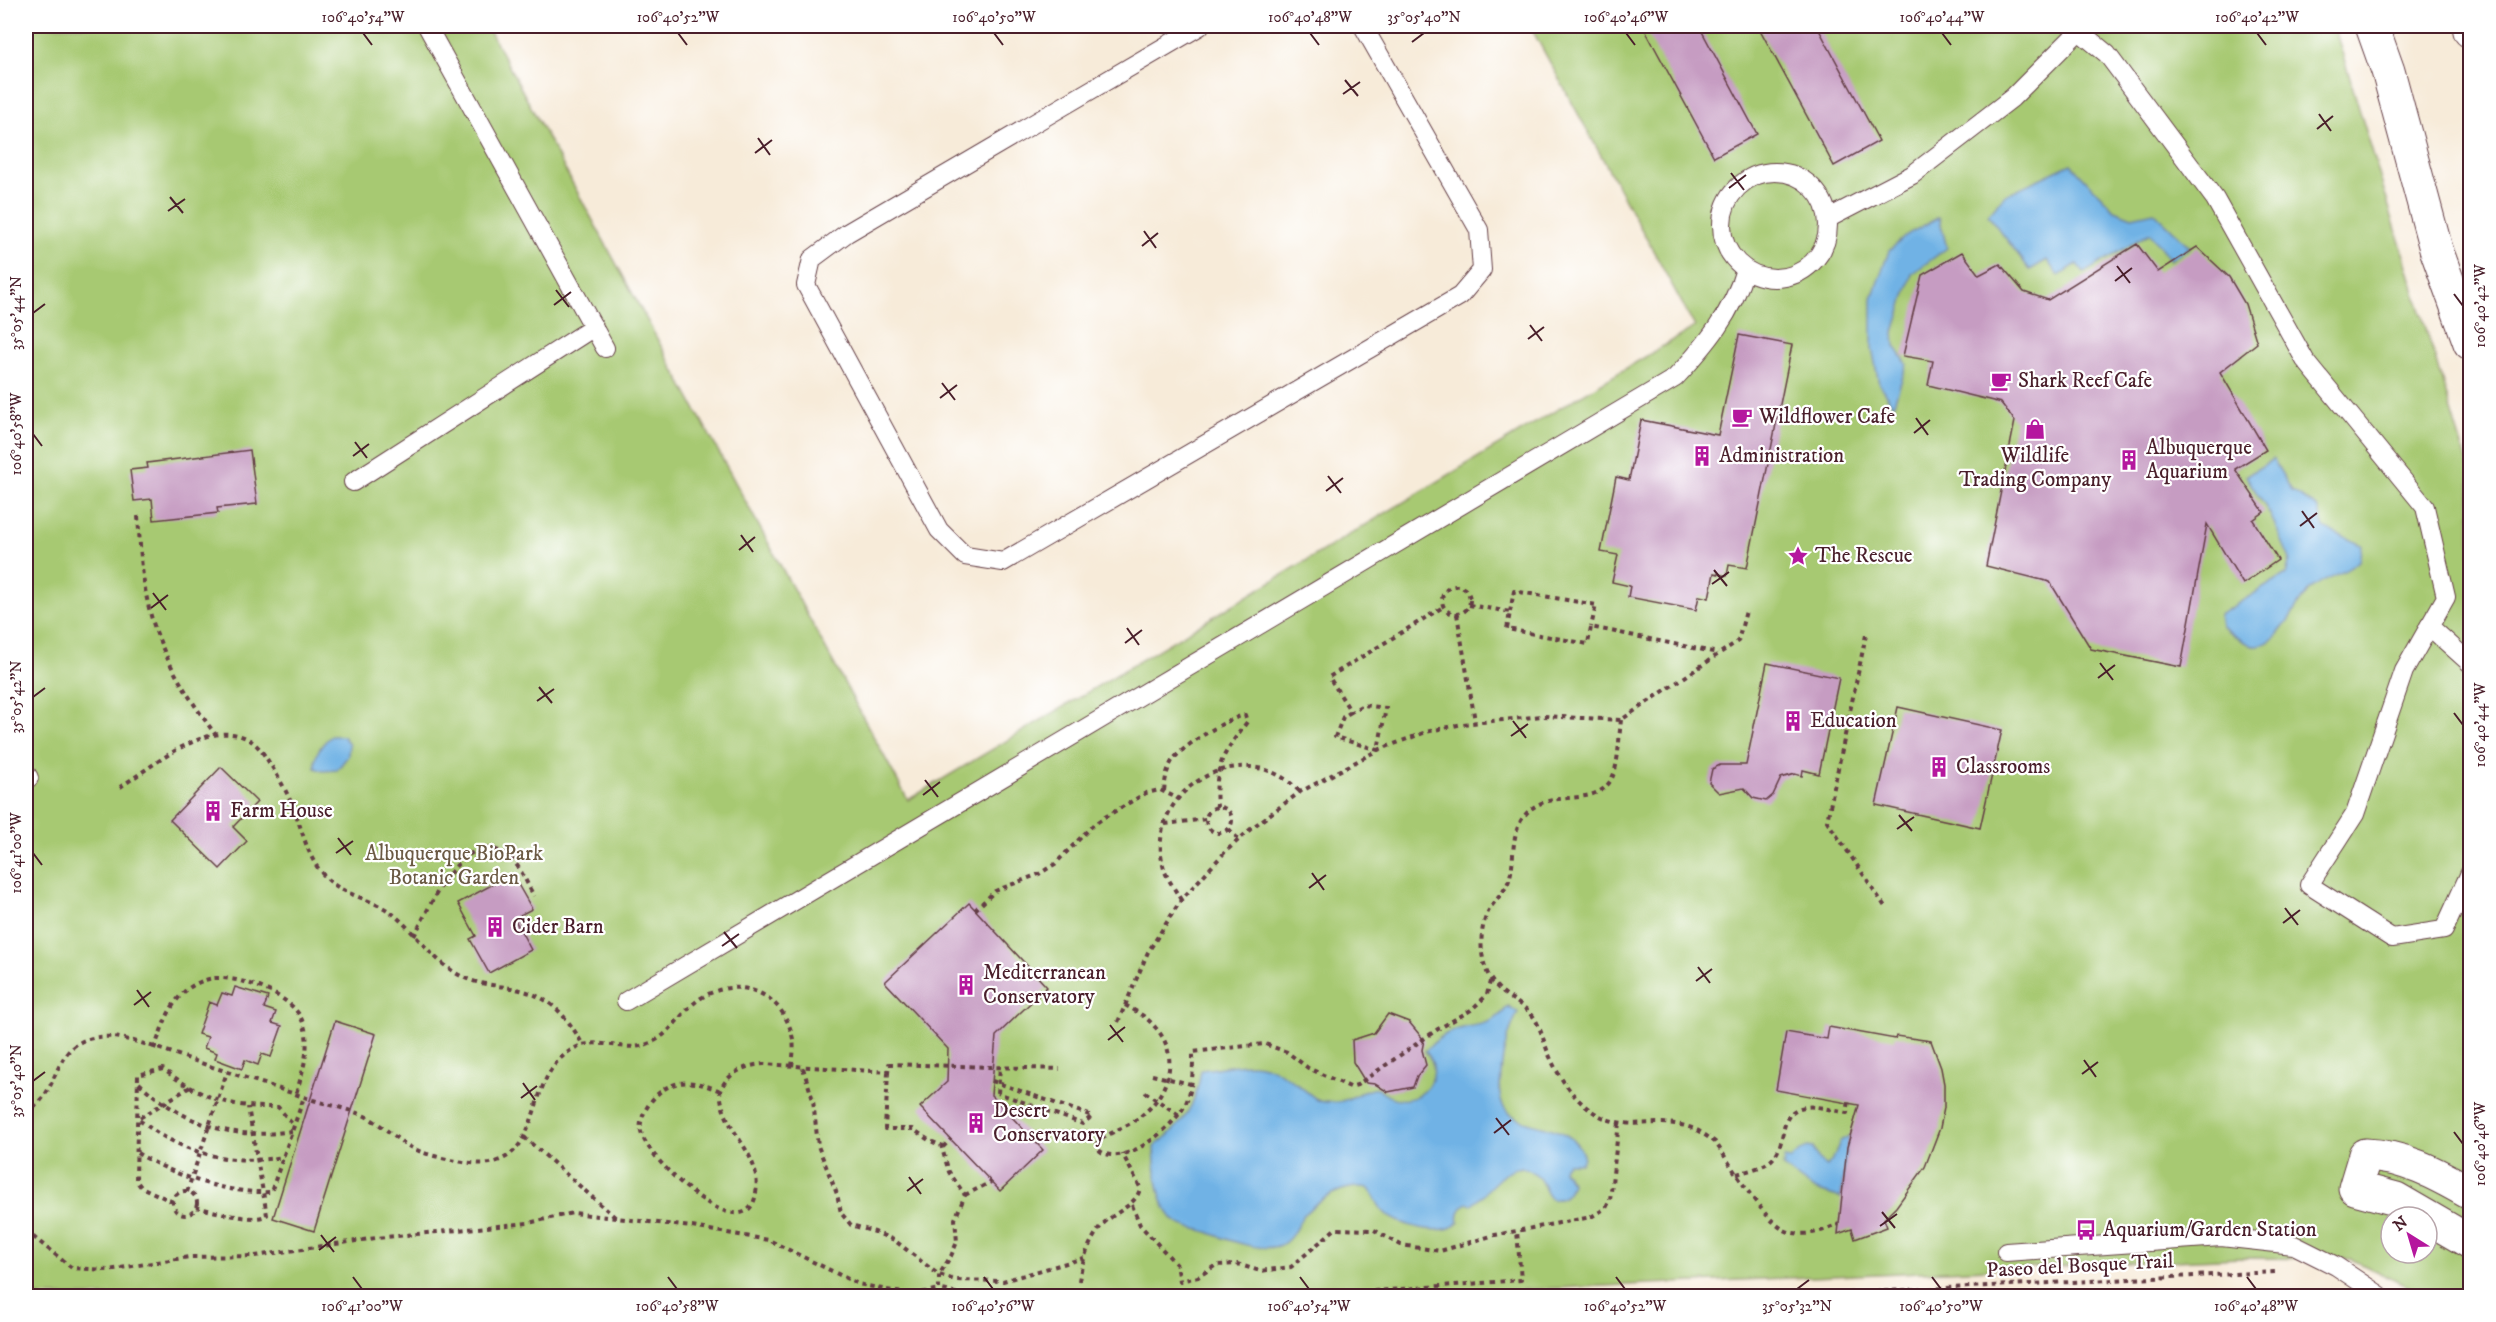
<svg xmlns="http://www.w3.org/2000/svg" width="2496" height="1322" font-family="'IM FELL DW Pica',serif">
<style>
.green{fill:#a7c972;stroke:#78744e;stroke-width:1.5;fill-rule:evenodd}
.water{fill:#70b2e5;stroke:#5d6888;stroke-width:1.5}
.building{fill:#c69cc2}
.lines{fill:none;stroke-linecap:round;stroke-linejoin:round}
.lane-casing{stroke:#643e45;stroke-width:20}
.street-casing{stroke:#643e45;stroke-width:35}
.primary-casing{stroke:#643e45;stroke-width:35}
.path{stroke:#643e45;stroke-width:4;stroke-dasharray:4.5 4.5;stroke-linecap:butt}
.lane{stroke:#fff;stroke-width:18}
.street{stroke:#fff;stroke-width:33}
.primary{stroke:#fff;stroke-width:33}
.path-bridge{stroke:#643e45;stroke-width:4;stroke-dasharray:4.5 4.5;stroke-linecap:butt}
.ticks{fill:none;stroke:#4a1f2b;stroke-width:2}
.labels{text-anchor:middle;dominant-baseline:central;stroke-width:4.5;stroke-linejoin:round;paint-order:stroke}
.poi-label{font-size:21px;fill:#4a1f2b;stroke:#fff;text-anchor:start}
.park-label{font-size:21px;fill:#6b5a44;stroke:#fff}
.street-label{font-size:21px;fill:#4a1f2b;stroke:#fff}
.neatline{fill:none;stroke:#4a1f2b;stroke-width:2}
.ticks-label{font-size:15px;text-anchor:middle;fill:#4a1f2b}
</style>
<rect width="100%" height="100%" fill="#fff"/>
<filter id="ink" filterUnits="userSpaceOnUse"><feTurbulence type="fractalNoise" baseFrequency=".0167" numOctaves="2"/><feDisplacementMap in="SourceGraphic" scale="12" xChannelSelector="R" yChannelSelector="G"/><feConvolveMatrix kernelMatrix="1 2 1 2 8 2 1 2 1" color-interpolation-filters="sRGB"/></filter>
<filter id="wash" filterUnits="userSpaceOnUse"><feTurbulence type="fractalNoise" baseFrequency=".008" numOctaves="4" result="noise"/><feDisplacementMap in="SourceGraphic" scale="24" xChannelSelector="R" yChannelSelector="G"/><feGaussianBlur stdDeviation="1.35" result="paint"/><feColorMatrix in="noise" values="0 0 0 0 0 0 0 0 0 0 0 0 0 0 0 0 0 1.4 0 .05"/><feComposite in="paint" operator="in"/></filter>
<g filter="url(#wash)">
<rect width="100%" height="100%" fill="#f7ebd9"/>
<path class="green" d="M 26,26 L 487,26 L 908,800 L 1695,327 L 1530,26 L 2334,26 L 2470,473 L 2470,1296 L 2427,1296 L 2351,1259 L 2241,1258 L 1378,1296 L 26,1296 ZM 2391,1217 L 2427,1217 L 2427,1253 L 2391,1253 Z"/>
<g class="water">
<polygon points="2071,164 2114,210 2132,217 2154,212 2190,247 2170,260 2150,233 2084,273 2077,264 2058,276 2047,260 2030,270 1988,215 2005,195"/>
<polygon points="1939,217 1947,248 1912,274 1894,332 1895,346 1907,364 1893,406 1879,384 1872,348 1872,298 1889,251 1908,234"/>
<path d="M 2273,459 L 2292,491 L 2317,507 L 2324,528 L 2362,545 L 2359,561 C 2343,575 2330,575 2315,586 C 2293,599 2282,654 2249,644 C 2239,641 2229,631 2221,626 L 2219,615 L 2286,574 L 2290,559 L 2270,514 L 2246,476 Z"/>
<path d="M 331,736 L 343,736 L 349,744 L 348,756 L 337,770 L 323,771 L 315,768 C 314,754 320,746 331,736 Z"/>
<path d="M 1508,1006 L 1518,1012 C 1508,1033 1502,1052 1501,1075 C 1500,1086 1498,1098 1504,1107 C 1520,1132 1574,1119 1584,1158 L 1581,1163 L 1568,1163 L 1564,1166 L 1563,1170 L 1572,1183 C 1569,1195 1563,1201 1551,1199 C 1546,1193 1544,1185 1539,1178 C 1515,1148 1491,1190 1472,1205 L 1467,1203 C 1460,1209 1457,1213 1459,1222 C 1445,1238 1398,1226 1384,1212 C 1377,1205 1375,1195 1368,1188 C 1346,1183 1317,1199 1303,1216 C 1296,1226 1293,1239 1281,1245 C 1262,1253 1228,1240 1210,1233 C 1198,1228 1181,1229 1172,1218 C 1157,1201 1155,1169 1154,1147 C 1183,1125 1196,1107 1201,1070 C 1218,1069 1235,1063 1253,1064 C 1278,1065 1299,1087 1319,1101 C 1349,1107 1353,1091 1377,1088 C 1409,1119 1452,1080 1425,1051 C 1432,1044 1439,1037 1448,1033 C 1471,1022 1491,1030 1508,1006 Z"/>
<polygon points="1850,1136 1847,1147 1841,1198 1815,1190 1783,1167 1784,1158 1791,1159 1807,1147 1813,1148 1819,1161 1827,1166 1834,1157 1840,1141"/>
</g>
<g id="blocks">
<g class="building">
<polygon points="1643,26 1699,26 1757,134 1714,157"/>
<polygon points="1758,26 1817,26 1879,141 1834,166"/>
<polygon points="2137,244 2158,272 2197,247 2229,277 2245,304 2257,343 2220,372 2266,450 2235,469 2264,512 2253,520 2278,560 2243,584 2207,524 2181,667 2091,649 2050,582 1986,566 2015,421 2001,403 1928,385 1933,361 1903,356 1922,275 1962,252 1979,275 2000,264 2024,292 2048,300"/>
<polygon points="1739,335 1792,345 1747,568 1729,565 1727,576 1714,573 1709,598 1699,596 1696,610 1628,597 1630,586 1612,582 1618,555 1601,552 1616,477 1629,480 1641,420 1718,435"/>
<polygon points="250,450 257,504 217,508 218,513 154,520 152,499 134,501 130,470 148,468 147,463"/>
<polygon points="1767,663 1839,678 1819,774 1803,770 1802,776 1795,774 1781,778 1773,795 1766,801 1753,798 1744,788 1719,793 1709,783 1712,769 1720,765 1746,765"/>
<polygon points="1898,707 2002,730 1980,828 1876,805"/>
<polygon points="221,767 257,802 233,827 247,841 220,869 170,820"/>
<polygon points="512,874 532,909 514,918 531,950 489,973 470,939 476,936 458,903"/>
<polygon points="969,903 1047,987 996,1036 991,1095 1043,1150 1000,1191 920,1107 947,1082 948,1049 885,982"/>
<polygon points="235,987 268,997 264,1008 276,1012 272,1023 282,1026 271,1057 262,1054 258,1065 245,1060 242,1069 215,1059 217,1053 204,1048 208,1037 198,1034 209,1002 217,1005 222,993 232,996"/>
<polygon points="1388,1014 1409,1022 1424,1040 1422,1050 1426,1065 1417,1076 1413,1087 1388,1092 1375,1084 1366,1083 1353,1062 1352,1040 1374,1033"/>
<polygon points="335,1021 376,1034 314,1231 273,1218"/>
<polygon points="1829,1027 1895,1039 1896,1036 1931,1041 1941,1068 1944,1084 1944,1108 1940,1128 1925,1167 1896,1207 1884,1219 1887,1227 1855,1239 1852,1229 1838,1234 1847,1147 1859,1105 1776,1090 1786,1032 1827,1039"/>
</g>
</g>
</g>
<g filter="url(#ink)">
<use href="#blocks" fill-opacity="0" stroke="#643e45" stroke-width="1.5"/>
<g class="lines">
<g class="lane-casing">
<g id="lane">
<polyline points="427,26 605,348"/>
<polyline points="1200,26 847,233 812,259 806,285 939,530 965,556 1003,562 1460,296 1482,270 1479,230 1363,26"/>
<polyline points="2079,31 2107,54 2215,199 2305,360 2425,507 2446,597 2404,671 2355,814 2309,885 2392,938 2444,930 2470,873"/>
<circle cx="1775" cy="225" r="53"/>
<polyline points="1829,218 1912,175 2012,98 2079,31 2088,26"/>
<polyline points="353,482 594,327"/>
<polyline points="2429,626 2470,663"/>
<polyline points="26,773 29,778"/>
<path d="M 626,1001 L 1675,378 C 1706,345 1733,313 1745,269"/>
<polyline points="2006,1252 2221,1237 2294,1245 2336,1266 2381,1296"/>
</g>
</g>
<g class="street-casing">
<path id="street" d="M 2470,1193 C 2437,1174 2404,1156 2365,1155 L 2355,1188 L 2396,1199 L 2470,1242"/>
</g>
<g class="primary-casing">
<g id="primary">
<polyline points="2372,26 2388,71 2436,249 2470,343"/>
<polyline points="2469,26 2470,31"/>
</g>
</g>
<g class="path">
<path d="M 138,516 C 140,544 141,572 147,599 C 157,650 185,693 215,734"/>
<circle cx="1456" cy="600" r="14"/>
<polyline points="1469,605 1510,612 1507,629 1588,644 1591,627 1718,653"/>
<polyline points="1510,612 1514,591 1596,605 1591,627"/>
<polyline points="1457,614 1475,721"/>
<polyline points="1866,635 1827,821 1886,908"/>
<polyline points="1351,712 1343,717 1335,737 1378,750 1386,708 1363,705 1351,712 1329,677 1443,607"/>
<path d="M 1621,720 C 1619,736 1619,754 1615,770 C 1603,814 1550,784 1525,815 C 1509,834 1516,859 1509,880 C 1505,892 1495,900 1489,910 C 1477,931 1479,970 1497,987 C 1508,999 1526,1005 1535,1019 C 1542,1031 1544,1044 1550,1057 C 1558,1075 1569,1092 1584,1105 C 1622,1138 1652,1114 1692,1128 C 1700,1131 1708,1137 1715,1142 C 1731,1164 1765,1225 1789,1232 C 1807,1237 1823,1231 1839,1224"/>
<path d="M 120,787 C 152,767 207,719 246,738 C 257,743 264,754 270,764 C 280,779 289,796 295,812 C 305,838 309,865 332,883 C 350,897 375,900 393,914 C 416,933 432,960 459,975 C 477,985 497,985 516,989 C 550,996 567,1016 583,1045"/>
<path d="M 1164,791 C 1165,782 1166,772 1171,763 C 1178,748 1228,718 1245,715 L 1247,722 C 1223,754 1214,765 1217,807"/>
<circle cx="1219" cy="820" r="13"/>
<polyline points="1165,824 1206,819"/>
<polyline points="1229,829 1239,840"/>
<path d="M 1181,900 C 1176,891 1169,881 1165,872 C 1138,792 1244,730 1300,792"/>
<polyline points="975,910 995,891 1039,874 1055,864 1093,825 1105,817 1146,793 1160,790 1177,798"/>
<path d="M 414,936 C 429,909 455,843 493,849 C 502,851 511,856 516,864 C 523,873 528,886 534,896"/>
<path d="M 1125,1005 C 1136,1011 1147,1017 1155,1027 C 1181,1055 1169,1094 1141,1116 C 1128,1127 1110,1131 1097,1143 L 1100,1151 C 1125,1169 1176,1125 1186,1103 C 1193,1087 1193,1069 1193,1052 L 1265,1044 L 1287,1052 L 1308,1068 L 1350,1087 L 1357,1085 L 1438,1029 L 1471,1010 L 1487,995 L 1490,981"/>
<polyline points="1118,1022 1148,952 1181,900 1225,852 1253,827 1300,792 1378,750 1426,732 1462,724 1543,716 1621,720 1738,641 1746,611"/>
<path d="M 154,1049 C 162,1029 168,1007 184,992 C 194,983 208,977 222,978 C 246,979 291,996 301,1018 C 313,1042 303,1070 296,1094"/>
<polyline points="803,1068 813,1100 818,1146 837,1194 841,1213 851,1225 875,1232 894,1240 939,1275 955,1280 1003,1281 1084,1258"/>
<polyline points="888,1072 885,1129 913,1129 930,1141 941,1145 949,1172 965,1195 955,1219 957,1242 951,1256 939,1275 939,1289 967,1296"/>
<polyline points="1152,1075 1191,1084"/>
<path d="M 139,1083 C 184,1124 232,1141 292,1131"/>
<path d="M 190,1087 L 138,1119 C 181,1153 229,1166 284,1157"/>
<path d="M 720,1091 C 699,1082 679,1077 660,1092 C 649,1101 638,1119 641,1132 C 648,1161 747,1254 756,1193 C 761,1159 736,1141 725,1113 C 722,1106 721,1099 720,1091 C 727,1073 746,1065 764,1064 L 888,1072 L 889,1064 L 1060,1069"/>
<polyline points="1145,1092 1179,1115"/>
<polyline points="998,1093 1000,1067"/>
<path d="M 26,1112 C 66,1093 46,1032 114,1037 C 148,1042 189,1060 222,1070 C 252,1080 283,1090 313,1100 C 330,1105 348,1109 365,1116 C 382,1124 394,1138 410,1147 C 426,1156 471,1166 490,1163 C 538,1154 529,1093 557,1062 C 591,1025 616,1057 650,1043 C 672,1034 681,1011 701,998 C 738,975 782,992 792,1035 C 795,1045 793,1056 792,1067"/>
<polyline points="524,1137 616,1218"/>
<polyline points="943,1147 951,1139"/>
<path d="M 137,1153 C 176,1176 225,1194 271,1192 L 304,1097"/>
<path d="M 1737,1174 C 1750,1170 1767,1167 1775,1156 C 1787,1139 1778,1111 1805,1107 C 1817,1105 1834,1111 1847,1113 L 1849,1101"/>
<circle cx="185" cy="1203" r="12"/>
<polyline points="187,1192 227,1072"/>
<polyline points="965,1195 991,1182"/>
<path d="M 173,1202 L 141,1187 L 136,1180 L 138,1075 L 163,1069 C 201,1098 230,1108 278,1107 L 294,1126"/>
<polyline points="1132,1205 1140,1225 1177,1265 1180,1281 1198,1277 1216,1265 1237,1264 1260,1271 1291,1267 1335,1229 1374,1230 1401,1245 1440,1251 1495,1235 1591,1217 1606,1208 1610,1200 1619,1123"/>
<path d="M 196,1207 C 210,1210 255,1224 267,1215 L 248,1107"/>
<polyline points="26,1231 72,1268 108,1270 189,1257 255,1256 376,1238 528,1223 573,1213 692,1227 769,1240 858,1284 912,1295 939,1289"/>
<path d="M 1079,1281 C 1082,1261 1089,1241 1102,1225 C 1113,1213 1139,1204 1140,1187 L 1122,1153"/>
<polyline points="1248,1296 1362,1292 1521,1280 1517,1231"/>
<polyline points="1785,1296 2275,1272"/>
</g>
<use href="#lane" class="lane"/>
<use href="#street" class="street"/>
<use href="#primary" class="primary"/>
<polyline class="path-bridge" points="992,1081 1092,1116 1083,1124 998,1093"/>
</g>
</g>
<path class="ticks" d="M 363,33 L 372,45M 678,33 L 687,45M 994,33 L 1003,45M 1310,33 L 1319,45M 1626,33 L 1635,45M 1942,33 L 1951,45M 2257,33 L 2266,45M 1412,42 L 1424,33M 1345,80 L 1358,96M 1343,94 L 1360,82M 2319,114 L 2331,131M 2317,129 L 2333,116M 758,138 L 770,155M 755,153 L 772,140M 1731,173 L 1744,190M 1729,188 L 1746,175M 170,197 L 183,213M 168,211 L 185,199M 1144,231 L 1156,248M 1142,246 L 1158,233M 2117,266 L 2130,283M 2115,281 L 2132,268M 556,290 L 569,307M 2454,294 L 2463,306M 554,305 L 571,292M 33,313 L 45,304M 1530,325 L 1542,341M 1528,339 L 1544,327M 942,383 L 955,400M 940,398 L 957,385M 1916,418 L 1928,435M 1914,433 L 1930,420M 33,434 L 42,446M 355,442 L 367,458M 353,456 L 369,444M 1328,476 L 1341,493M 1326,491 L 1343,478M 2302,511 L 2314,528M 2300,526 L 2317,513M 741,535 L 753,552M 739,550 L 755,537M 1714,570 L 1727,586M 1712,584 L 1729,572M 153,593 L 166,610M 151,608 L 168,595M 1127,628 L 1139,645M 1125,643 L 1142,630M 2100,663 L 2113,680M 2098,678 L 2115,665M 539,687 L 552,703M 33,697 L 45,688M 537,701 L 554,689M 2454,713 L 2463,725M 1513,721 L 1526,738M 1511,736 L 1528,724M 925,780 L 938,797M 923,795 L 940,782M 1899,815 L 1912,831M 1897,829 L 1914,817M 338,838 L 351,855M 33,853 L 42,865M 336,853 L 353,841M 1312,873 L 1324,890M 1309,888 L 1326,875M 2285,908 L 2298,925M 2283,923 L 2300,910M 724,932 L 737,948M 722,946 L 739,934M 1698,967 L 1710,983M 1696,981 L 1712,969M 137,990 L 149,1007M 134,1005 L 151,992M 1110,1025 L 1123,1042M 1108,1040 L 1125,1027M 2084,1060 L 2096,1077M 2082,1074 L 2098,1062M 33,1081 L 45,1072M 523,1083 L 535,1100M 521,1098 L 537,1086M 1496,1118 L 1509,1135M 2454,1132 L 2463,1144M 1494,1133 L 1511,1120M 909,1177 L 921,1194M 907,1191 L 923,1179M 1882,1212 L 1895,1228M 1880,1226 L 1897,1214M 321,1235 L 334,1252M 319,1250 L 336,1237M 353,1277 L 362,1289M 668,1277 L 677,1289M 984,1277 L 993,1289M 1300,1277 L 1309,1289M 1616,1277 L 1625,1289M 1932,1277 L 1941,1289M 2247,1277 L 2256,1289M 1797,1289 L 1809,1280"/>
<defs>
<g id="cafe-bare" transform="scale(1.62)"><path d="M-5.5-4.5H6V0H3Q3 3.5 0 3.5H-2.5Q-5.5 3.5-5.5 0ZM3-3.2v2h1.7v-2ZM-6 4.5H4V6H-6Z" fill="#b5179e" stroke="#fff" stroke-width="2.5" paint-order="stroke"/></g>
<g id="shop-bare" transform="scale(1.62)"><path d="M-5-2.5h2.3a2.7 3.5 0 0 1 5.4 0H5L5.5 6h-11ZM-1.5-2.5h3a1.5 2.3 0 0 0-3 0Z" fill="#b5179e" stroke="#fff" stroke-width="2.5" paint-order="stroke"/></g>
<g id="building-bare" transform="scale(1.62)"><path d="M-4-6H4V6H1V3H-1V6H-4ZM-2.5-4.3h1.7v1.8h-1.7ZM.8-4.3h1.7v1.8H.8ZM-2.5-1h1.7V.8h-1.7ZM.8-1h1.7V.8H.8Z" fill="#b5179e" stroke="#fff" stroke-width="2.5" paint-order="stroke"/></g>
<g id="sight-bare" transform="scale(1.62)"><path d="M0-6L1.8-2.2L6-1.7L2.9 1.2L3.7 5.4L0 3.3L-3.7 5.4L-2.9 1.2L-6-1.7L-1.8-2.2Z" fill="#b5179e" stroke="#fff" stroke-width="2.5" paint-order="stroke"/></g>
<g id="bus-bare" transform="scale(1.62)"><path d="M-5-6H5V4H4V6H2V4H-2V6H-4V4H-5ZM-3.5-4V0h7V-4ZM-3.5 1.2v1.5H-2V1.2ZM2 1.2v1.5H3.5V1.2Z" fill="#b5179e" stroke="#fff" stroke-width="2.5" paint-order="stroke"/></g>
</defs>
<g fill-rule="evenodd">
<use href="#cafe-bare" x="2001" y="381"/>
<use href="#cafe-bare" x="1742" y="417"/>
<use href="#shop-bare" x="2035" y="429"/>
<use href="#building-bare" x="1702" y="456"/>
<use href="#building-bare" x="2129" y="460"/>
<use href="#sight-bare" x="1798" y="556"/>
<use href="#building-bare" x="1793" y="721"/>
<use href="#building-bare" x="1939" y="767"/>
<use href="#building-bare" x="213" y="811"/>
<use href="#building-bare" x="495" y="927"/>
<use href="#building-bare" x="966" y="985"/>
<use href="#building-bare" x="976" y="1123"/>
<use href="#bus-bare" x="2086" y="1230"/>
</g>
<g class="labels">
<g class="poi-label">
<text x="2018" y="381">Shark Reef Cafe</text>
<text x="1759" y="417">Wildflower Cafe</text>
<text x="2146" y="448">Albuquerque<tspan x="2146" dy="24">Aquarium</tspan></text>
<text x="1719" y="456">Administration</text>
<text x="2035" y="456" text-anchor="middle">Wildlife<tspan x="2035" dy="24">Trading Company</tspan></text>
<text x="1815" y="556">The Rescue</text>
<text x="1810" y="721">Education</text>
<text x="1956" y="767">Classrooms</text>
<text x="230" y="811">Farm House</text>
<text x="512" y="927">Cider Barn</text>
<text x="983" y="973">Mediterranean<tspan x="983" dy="24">Conservatory</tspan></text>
<text x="993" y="1111">Desert<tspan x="993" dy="24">Conservatory</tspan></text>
<text x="2103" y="1230">Aquarium/Garden Station</text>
</g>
<g class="park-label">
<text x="454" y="854">Albuquerque BioPark<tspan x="454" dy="24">Botanic Garden</tspan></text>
</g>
<g class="street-label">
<text transform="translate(2080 1266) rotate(-3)">Paseo del Bosque Trail</text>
</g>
</g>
<rect width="2496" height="1322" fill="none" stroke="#fff" stroke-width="66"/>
<g transform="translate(2409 1235) rotate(323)"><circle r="28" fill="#ffffff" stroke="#b7a5aa" stroke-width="1.5"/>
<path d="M0-4.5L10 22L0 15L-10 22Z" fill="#b5179e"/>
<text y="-9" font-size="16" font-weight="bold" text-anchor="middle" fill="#4a1f2b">N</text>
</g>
<rect x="33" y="33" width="2430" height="1256" class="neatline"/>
<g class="ticks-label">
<text x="363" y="22">106°40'54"W</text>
<text x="678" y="22">106°40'52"W</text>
<text x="994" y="22">106°40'50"W</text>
<text x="1310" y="22">106°40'48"W</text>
<text x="1424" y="22">35°05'40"N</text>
<text x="1626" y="22">106°40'46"W</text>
<text x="1942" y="22">106°40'44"W</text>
<text x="2257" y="22">106°40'42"W</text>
<text transform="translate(2480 306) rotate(-90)" y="5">106°40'42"W</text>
<text transform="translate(16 313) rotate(-90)" y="5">35°05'44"N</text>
<text transform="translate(16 434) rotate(-90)" y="5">106°40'58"W</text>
<text transform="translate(16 697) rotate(-90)" y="5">35°05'42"N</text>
<text transform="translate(2480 725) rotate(-90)" y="5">106°40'44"W</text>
<text transform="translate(16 853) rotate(-90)" y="5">106°41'00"W</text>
<text transform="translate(16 1081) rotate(-90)" y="5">35°05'40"N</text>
<text transform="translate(2480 1144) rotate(-90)" y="5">106°40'46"W</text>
<text x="362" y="1311">106°41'00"W</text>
<text x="677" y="1311">106°40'58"W</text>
<text x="993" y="1311">106°40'56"W</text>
<text x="1309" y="1311">106°40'54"W</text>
<text x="1625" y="1311">106°40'52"W</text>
<text x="1797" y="1311">35°05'32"N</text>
<text x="1941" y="1311">106°40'50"W</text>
<text x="2256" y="1311">106°40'48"W</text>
</g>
</svg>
